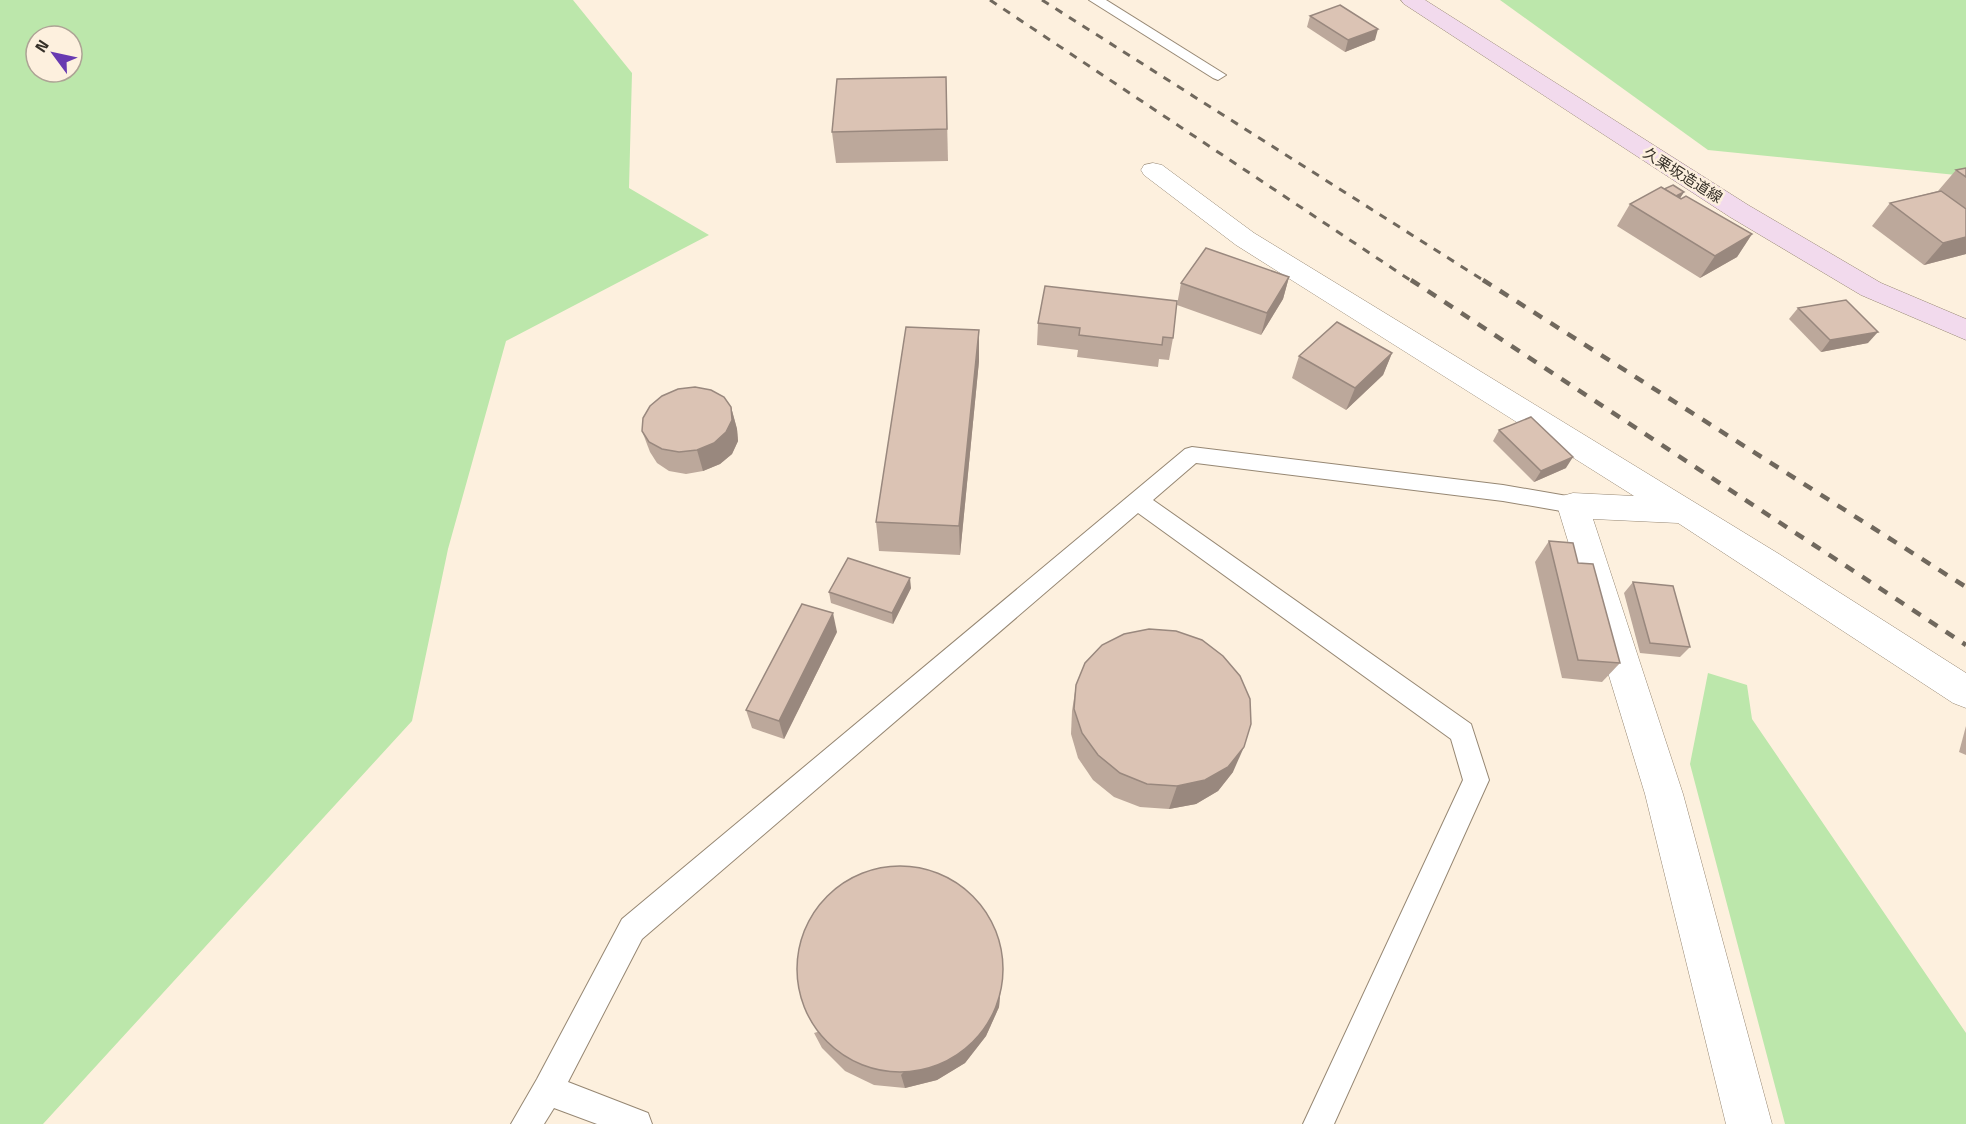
<svg xmlns="http://www.w3.org/2000/svg" width="1966" height="1124" font-family="'Titillium Web','Noto Sans JP',sans-serif">
<style>
.green{fill:#bce7ab;fill-rule:evenodd}
.lines{fill:none;stroke-linecap:round;stroke-linejoin:round}
.service-casing{stroke:#968773;stroke-width:2}
.minor-casing{stroke:#968773;stroke-width:1}
.secondary-casing{stroke:#968773;stroke-width:1}
.service{fill:#fff;fill-rule:evenodd}
.minor{fill:#fff;fill-rule:evenodd}
.secondary{fill:#f2daed;fill-rule:evenodd}
.rail-far1{stroke:#70685d;stroke-width:3;stroke-dasharray:8 8;stroke-linecap:butt}
.rail{stroke:#70685d;stroke-width:4.5;stroke-dasharray:10 10;stroke-linecap:butt}
.wall{fill:#bca89b}
.shaded-wall{fill:#99887e}
.building{fill:#dbc3b4;stroke:#99887e;stroke-width:1.5}
.labels{text-anchor:middle;dominant-baseline:central;stroke-width:5;stroke-linejoin:round;paint-order:stroke}
.far-street-label{font-size:15px;fill:#363028;stroke:#fdf0de}
</style>
<rect width="100%" height="100%" fill="#fdf0de"/>
<g class="green">
<path d="M 0,0 L 573,0 L 632,73 L 629,188 L 709,235 L 506,341 L 448,549 L 412,721 L 43,1124 L 0,1124 ZM 36,36 L 72,36 L 72,72 L 36,72 Z"/>
<polygon points="1500,0 1966,0 1966,176 1708,150"/>
<polygon points="1708,673 1747,685 1752,719 1966,1033 1966,1124 1785,1124 1690,764"/>
</g>
<g class="lines">
<g class="service-casing">
<g id="service">
<polygon points="1089,0 1106,0 1226,75 1218,80 1213,78"/>
<polygon points="1192,447 1503,485 1573,497 1581,499 1584,505 1581,511 1573,513 1503,501 1196,463 1153,500 1471,724 1489,780 1334,1124 1303,1124 1463,780 1451,739 1138,513 642,939 568,1082 648,1113 652,1124 597,1124 554,1108 544,1124 511,1124 537,1079 622,919 1185,449"/>
</g>
</g>
<g class="minor-casing">
<polygon id="minor" points="1153,163 1162,165 1254,233 1779,554 1966,673 1966,708 1953,703 1678,523 1593,519 1683,794 1772,1124 1726,1124 1645,794 1557,505 1562,496 1573,493 1634,496 1236,245 1144,175 1141,170 1144,165"/>
</g>
<g class="secondary-casing">
<polygon id="secondary" points="1401,0 1425,0 1748,205 1881,283 1966,319 1966,340 1861,295 1730,217 1404,4"/>
</g>
<use href="#service" class="service"/>
<use href="#minor" class="minor"/>
<use href="#secondary" class="secondary"/>
<g class="rail-far1">
<polyline points="990,0 1413,282"/>
<polyline points="1042,0 1486,282"/>
</g>
<g class="rail">
<polyline points="1411,280 1966,645"/>
<polyline points="1483,280 1966,587"/>
</g>
</g>
<g class="wall">
<polygon points="1310,16 1375,40 1345,52 1307,27"/>
<polygon points="946,77 948,161 836,163 832,132"/>
<polygon points="1966,168 1966,254 1924,265 1872,226 1890,203 1938,191 1956,170"/>
<polygon points="1664,189 1684,192 1680,198 1752,234 1737,257 1700,278 1617,226 1630,204"/>
<polygon points="1289,277 1283,299 1261,335 1177,305 1181,283"/>
<polygon points="1798,308 1868,343 1821,352 1789,319"/>
<polygon points="1038,323 1173,338 1169,360 1159,359 1158,367 1077,357 1078,350 1037,345"/>
<polygon points="979,330 979,361 960,555 879,551 876,522"/>
<polygon points="1392,353 1383,375 1346,410 1292,378 1299,356"/>
<polygon points="731,407 737,429 738,441 732,454 720,464 703,471 686,474 669,471 657,463 650,452 642,431"/>
<polygon points="1499,430 1566,468 1534,482 1493,441"/>
<polygon points="1549,541 1578,563 1620,663 1602,682 1562,678 1535,562"/>
<polygon points="1633,582 1690,647 1680,657 1640,653 1624,593"/>
<polygon points="911,588 893,624 831,603 829,592"/>
<polygon points="837,632 784,739 752,728 746,710"/>
<polygon points="1076,685 1233,772 1218,791 1196,804 1169,809 1140,807 1114,797 1093,780 1078,758 1071,734 1072,711"/>
<polygon points="1966,726 1966,755 1959,752"/>
<polygon points="1002,975 999,1007 986,1036 965,1063 937,1080 905,1088 874,1085 845,1071 822,1048 814,1033"/>
</g>
<g class="shaded-wall">
<polygon points="1378,29 1375,40 1345,52 1348,40"/>
<polygon points="1684,192 1677,203 1668,200"/>
<polygon points="1752,234 1737,257 1700,278 1715,256"/>
<polygon points="1966,237 1966,254 1924,265 1943,243"/>
<polygon points="1289,277 1283,299 1261,335 1267,313"/>
<polygon points="979,330 979,361 960,555 959,526"/>
<polygon points="1878,332 1868,343 1821,352 1830,340"/>
<polygon points="1392,353 1383,375 1346,410 1355,388"/>
<polygon points="731,407 737,429 738,441 732,454 720,464 703,471 697,450"/>
<polygon points="1573,457 1566,468 1534,482 1541,471"/>
<polygon points="910,578 911,588 893,624 892,613"/>
<polygon points="833,613 837,632 784,739 779,721"/>
<polygon points="1244,747 1233,772 1218,791 1196,804 1169,809 1177,786"/>
<polygon points="1003,958 999,1007 986,1036 965,1063 937,1080 905,1088 901,1075"/>
</g>
<g class="building">
<polygon points="1340,5 1378,29 1348,40 1310,16"/>
<polygon points="946,77 947,129 832,132 837,79"/>
<polygon points="1966,168 1966,177 1956,170"/>
<polygon points="1673,185 1684,192 1676,196 1664,189"/>
<polygon points="1661,187 1681,199 1686,196 1752,234 1715,256 1630,204"/>
<polygon points="1941,191 1966,209 1966,237 1943,243 1890,203"/>
<polygon points="1206,248 1289,277 1267,313 1181,283"/>
<polygon points="1045,286 1177,301 1173,338 1163,337 1162,345 1079,335 1080,328 1038,323"/>
<polygon points="1846,300 1878,332 1830,340 1798,308"/>
<polygon points="1337,322 1392,353 1355,388 1299,356"/>
<polygon points="906,327 979,330 959,526 876,522"/>
<polygon points="695,387 711,390 724,397 731,407 732,420 726,432 714,443 697,450 679,452 662,449 649,442 642,431 643,418 650,406 662,396 678,389"/>
<polygon points="1531,417 1573,457 1541,471 1499,430"/>
<polygon points="1549,541 1573,543 1578,563 1593,564 1620,663 1578,660"/>
<polygon points="848,558 910,578 892,613 829,592"/>
<polygon points="1633,582 1673,586 1690,647 1650,643"/>
<polygon points="802,604 833,613 779,721 746,710"/>
<polygon points="1149,629 1176,631 1202,640 1223,656 1240,676 1250,699 1251,724 1244,747 1228,767 1205,780 1177,786 1147,784 1120,773 1098,755 1082,733 1074,709 1076,685 1085,663 1102,645 1124,634"/>
<circle cx="900" cy="969" r="103"/>
</g>
<g class="labels">
<g class="far-street-label">
<text transform="translate(1683 175) rotate(32)">久栗坂造道線</text>
</g>
</g>
<g transform="translate(54 54) rotate(303)"><circle r="28" fill="#fdf0de" stroke="#ada395" stroke-width="1.5"/>
<path d="M0-4.5L10 22L0 15L-10 22Z" fill="#683ab1"/>
<text y="-9" font-size="16" font-weight="bold" text-anchor="middle" fill="#363028">N</text>
</g>
</svg>
